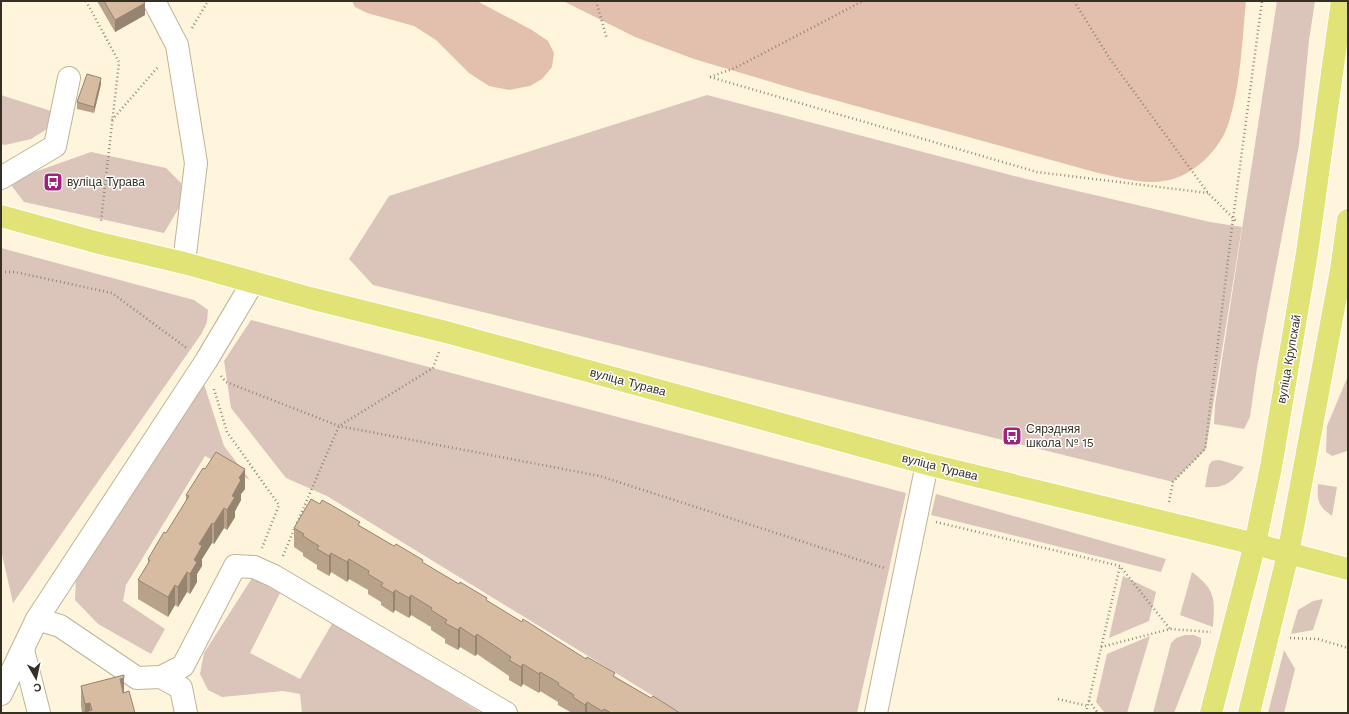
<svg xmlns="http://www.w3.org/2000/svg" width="1349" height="714" font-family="'Work Sans',sans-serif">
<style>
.green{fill:#dbc4ba}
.forest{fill:#e3bfae}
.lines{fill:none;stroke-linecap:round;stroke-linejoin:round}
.minor-casing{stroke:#bfb396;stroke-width:24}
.major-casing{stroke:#fff;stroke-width:24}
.path{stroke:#8f8977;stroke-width:2.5;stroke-dasharray:1 3;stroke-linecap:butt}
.minor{stroke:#fff;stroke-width:22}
.major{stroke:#e2e376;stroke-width:22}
.wall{fill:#b9a28a}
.shaded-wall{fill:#968471}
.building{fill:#d7bca1;stroke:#968471}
.labels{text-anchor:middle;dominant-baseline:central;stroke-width:3;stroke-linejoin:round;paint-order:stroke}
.poi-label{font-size:12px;fill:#343024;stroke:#fff;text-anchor:start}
.street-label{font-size:12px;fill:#343024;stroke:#fff}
</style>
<rect width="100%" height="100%" fill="#fff5dd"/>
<g class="green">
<polygon points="1277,1 1315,1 1309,40 1299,145 1257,368 1250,417 1244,429 1214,424 1215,405"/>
<polygon points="1,95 51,111 47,129 31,139 5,145 1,144"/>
<polygon points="707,95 1026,179 1210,222 1242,227 1206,449 1173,482 373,285 349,259 389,196"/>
<polygon points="91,152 166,168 181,183 183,201 164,233 24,202 11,185 29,174"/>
<polygon points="1,248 194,300 208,310 207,322 202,333 13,603 1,550"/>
<polygon points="251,320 906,493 857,713 681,713 327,496 286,478 231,408 224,361"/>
<polygon points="1348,376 1347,451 1332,456 1326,452 1327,426"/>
<polygon points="203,381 224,446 250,480 205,456 126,585 123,601 165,629 151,654 98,624 75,600 76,577"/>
<path d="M 1219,460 L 1244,467 C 1233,482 1224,489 1205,487 L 1209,465 L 1212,461 Z"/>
<path d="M 1318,484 L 1337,487 L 1332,516 C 1318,506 1317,501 1318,484 Z"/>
<polygon points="936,494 1166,559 1161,572 931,515"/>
<path d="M 1192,572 C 1216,590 1215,599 1213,627 L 1180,615 Z"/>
<polygon points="1123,576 1156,592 1149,621 1109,638"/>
<polygon points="252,578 280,593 250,653 300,679 333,622 481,713 302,713 300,694 283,691 222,697 208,690 200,674 204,653"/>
<polygon points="1323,599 1313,630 1291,634 1298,610 1313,601"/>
<polygon points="1185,635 1194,635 1201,638 1201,644 1174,713 1153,713 1171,643 1176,638"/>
<polygon points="1150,636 1127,713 1105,713 1096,702 1107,654"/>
<polygon points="1284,650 1295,669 1284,713 1268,713"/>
</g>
<g class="forest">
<polygon points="352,1 477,1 532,30 548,41 554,53 552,67 542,79 530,86 509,90 489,86 469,73 436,40 414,26 367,13 355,7"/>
<path d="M 563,1 L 1246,1 C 1242,41 1241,83 1229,122 C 1221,149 1193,177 1164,181 C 1143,185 1118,177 1098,173 L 798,90 L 694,59 L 635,37 Z"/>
</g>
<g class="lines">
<g class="minor-casing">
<g id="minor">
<polyline points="154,1 177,45 196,163 184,263"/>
<polyline points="1,178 55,146 69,78"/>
<polyline points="37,619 206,361 253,282"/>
<polyline points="23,650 39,713"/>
<polyline points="161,677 181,688 186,713"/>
<polyline points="1,694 37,619 60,626 137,678 161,677 183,666 235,566 254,567 274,576 506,713"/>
<polyline points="876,713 927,464"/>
</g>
</g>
<g class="major-casing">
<g id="major">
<polyline points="1,216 99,243 184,263 310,298 446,332 927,464 1255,544 1348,569"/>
<polyline points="1211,713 1255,544 1271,467 1307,253 1342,1"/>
<polyline points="1249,713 1288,554 1341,270 1348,220"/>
</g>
</g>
<g class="path">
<polyline points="86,1 119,62 101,221"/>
<polyline points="596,1 607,39"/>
<polyline points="1074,1 1110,59 1208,193 1236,221"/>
<polyline points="192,28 208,1"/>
<polyline points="710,77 1037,172 1208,193"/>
<polyline points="710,77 735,68 863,1"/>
<polyline points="112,120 158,67"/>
<polyline points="1,272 15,272 112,293 188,349"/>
<polyline points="221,376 226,382 339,426 600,476 884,568"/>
<polyline points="214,389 227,432 279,505 262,548"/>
<polyline points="1169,502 1173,482 1205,449 1233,219 1262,1"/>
<polyline points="936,522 1120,566 1170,629"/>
<polyline points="297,523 339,426 433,368 439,352"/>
<polyline points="283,556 295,527"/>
<polyline points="1290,638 1318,639 1348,648"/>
<polyline points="1101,647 1170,629 1211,632"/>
<polyline points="1058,699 1088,706"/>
<polyline points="1089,701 1098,713"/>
<polyline points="1086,713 1120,566"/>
</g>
<use href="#minor" class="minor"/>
<use href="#major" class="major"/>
</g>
<g class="wall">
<polygon points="97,1 144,1 145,15 115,32"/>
<polygon points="101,84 94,113 77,109 77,102"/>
<polygon points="245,489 241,494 241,500 235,511 235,517 227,530 224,528 214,544 212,543 202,559 202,566 197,574 197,582 190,594 187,592 178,607 175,605 168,617 138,599 138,580 148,564 148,559 166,533 186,501 186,495"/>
<polygon points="320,504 360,526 651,698 680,713 572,713 558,705 558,702 540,691 539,693 523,684 521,687 509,680 509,676 477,654 475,656 460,647 458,650 445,643 445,639 431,630 431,627 411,615 409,618 395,610 393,613 381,605 381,602 368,594 368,590 349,579 347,582 331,572 329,576 317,569 317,565 303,556 303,553 294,547 294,528"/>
<polygon points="81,686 124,693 135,713 82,713 81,706"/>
</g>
<g class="shaded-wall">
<polygon points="145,3 145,15 115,32 115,20"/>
<polygon points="101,78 101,84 94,113 94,107"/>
<polygon points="245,469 245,489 241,494 241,500 235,511 235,517 227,530 227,510 239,478"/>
<polygon points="224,508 224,528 214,544 214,524"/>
<polygon points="212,523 212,543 202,559 202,566 197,574 197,582 190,594 190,574 199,544"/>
<polygon points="331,553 331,572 329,576 329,556"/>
<polygon points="349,559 349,579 347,582 347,562"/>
<polygon points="187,572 187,592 178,607 178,587"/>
<polygon points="175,585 175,605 168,617 168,597"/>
<polygon points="395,590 395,610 393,613 393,593"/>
<polygon points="411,595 411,615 409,618 409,598"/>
<polygon points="460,627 460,647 458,650 458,630"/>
<polygon points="477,634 477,654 475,656 475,637"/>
<polygon points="523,664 523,684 521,687 521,667"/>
<polygon points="540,672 540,691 539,693 539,674"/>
<polygon points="124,678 124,697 120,679"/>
<polygon points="587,702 587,713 585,713 585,705"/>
<polygon points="90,703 90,713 85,713 85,704"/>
</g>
<g class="building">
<polygon points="104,1 144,1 145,3 115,20"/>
<polygon points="87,74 101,78 94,107 77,102"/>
<polygon points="216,452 245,469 239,478 241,480 232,496 235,497 227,510 224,508 214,524 212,523 199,544 202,546 194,560 197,562 190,574 187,572 178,587 175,585 168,597 138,580 150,560 148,559 164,532 166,533 189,496 186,495 203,468 205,469"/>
<polygon points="311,499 320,504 322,500 333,506 360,522 358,525 394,546 396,544 423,560 422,562 459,584 460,582 487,598 486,600 522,622 523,619 586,659 587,657 615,673 613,676 651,698 653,696 680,713 611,713 604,709 602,711 587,702 585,705 573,697 574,695 558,685 559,683 540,672 539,674 523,664 521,667 509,660 511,657 477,634 475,637 460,627 458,630 445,623 447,620 431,610 432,608 411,595 409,598 395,590 393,593 381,586 383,583 368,574 369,571 349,559 347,562 331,553 329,556 317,549 319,546 303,536 304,534 294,528"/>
<polygon points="124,675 124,678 120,679 123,693 129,691 135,713 82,713 92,710 90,703 85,704 81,686"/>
</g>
<defs>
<g id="bus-square" transform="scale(1)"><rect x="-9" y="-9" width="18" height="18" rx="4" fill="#9e237b" stroke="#fff"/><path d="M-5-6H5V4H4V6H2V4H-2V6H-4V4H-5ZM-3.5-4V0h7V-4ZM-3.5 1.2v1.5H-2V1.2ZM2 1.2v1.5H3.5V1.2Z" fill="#fff"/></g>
</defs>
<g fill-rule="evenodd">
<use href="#bus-square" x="53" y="182"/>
<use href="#bus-square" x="1012" y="436"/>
</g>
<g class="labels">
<g class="poi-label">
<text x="67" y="182">вуліца Турава</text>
<text x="1026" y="429">Сярэдняя<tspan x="1026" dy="14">школа № 15</tspan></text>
</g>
<g class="street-label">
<text transform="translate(1289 359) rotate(-80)">вуліца Крупскай</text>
<text transform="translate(628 382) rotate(15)">вуліца Турава</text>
<text transform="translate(940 467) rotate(14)">вуліца Турава</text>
</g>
</g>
<rect width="1349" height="714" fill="none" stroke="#343024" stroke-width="4"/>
<g transform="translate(36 678) rotate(171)" stroke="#ffffff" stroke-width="3" paint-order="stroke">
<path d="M0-3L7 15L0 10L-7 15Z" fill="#343024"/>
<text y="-6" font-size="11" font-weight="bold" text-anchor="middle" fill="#343024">С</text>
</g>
</svg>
